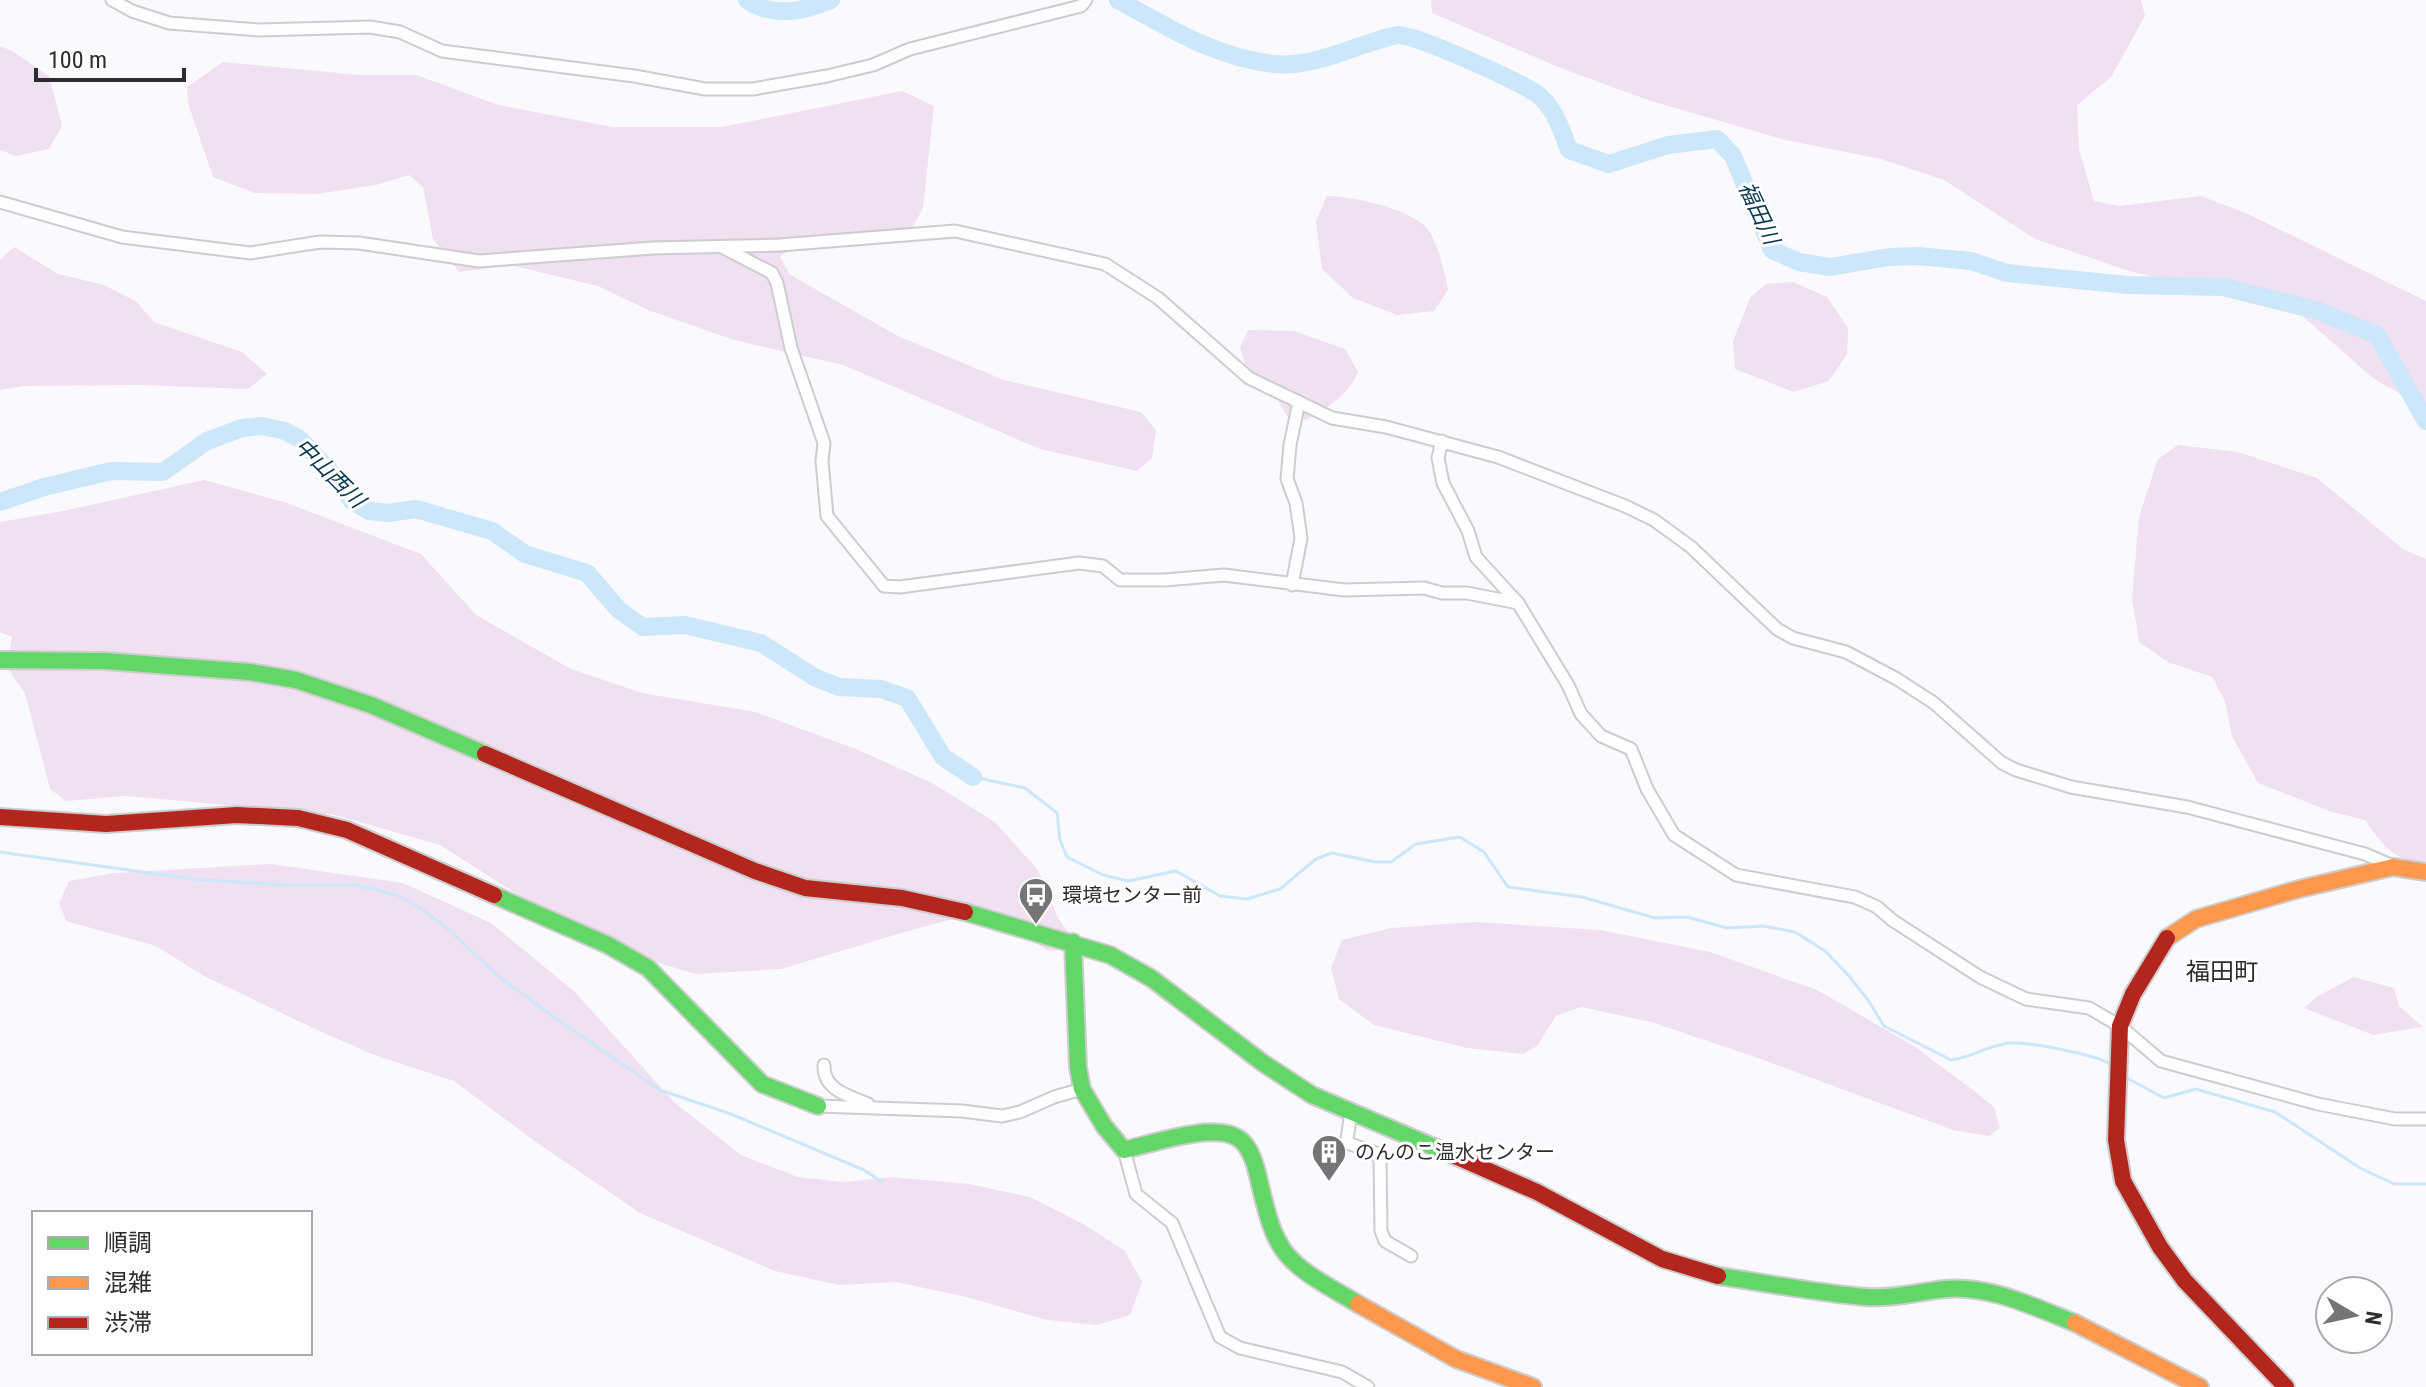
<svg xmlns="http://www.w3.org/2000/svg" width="2426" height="1387" font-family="'Roboto Condensed','Noto Sans JP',sans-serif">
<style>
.green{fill:#f0e0f1}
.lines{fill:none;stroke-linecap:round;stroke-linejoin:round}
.stream{stroke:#cce6fa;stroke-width:3}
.river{stroke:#cce6fa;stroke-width:18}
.street-casing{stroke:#cdcdcf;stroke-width:15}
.fast-casing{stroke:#cdcdcf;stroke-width:20}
.slow-casing{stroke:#cdcdcf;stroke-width:20}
.jam-casing{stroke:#cdcdcf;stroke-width:20}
.street{stroke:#fefeff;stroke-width:11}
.fast{stroke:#63d668;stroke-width:16}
.slow{stroke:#ff974d;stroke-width:16}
.jam{stroke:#b3261e;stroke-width:16}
.labels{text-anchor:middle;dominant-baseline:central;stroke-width:6;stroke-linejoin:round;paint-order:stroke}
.poi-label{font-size:20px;fill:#2d2d2f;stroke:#fff;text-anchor:start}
.water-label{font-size:22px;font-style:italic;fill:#093852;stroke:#fff}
.quarter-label{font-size:24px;fill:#2d2d2f;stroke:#fff}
</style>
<rect width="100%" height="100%" fill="#fafafe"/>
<g class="green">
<polygon points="1431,0 2141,0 2145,16 2111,77 2077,105 2079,149 2094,201 2119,206 2201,196 2248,214 2426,301 2426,408 2374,379 2299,313 2232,292 2132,272 2035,239 1944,180 1881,159 1785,140 1651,101 1563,69 1432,13"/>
<polygon points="0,46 12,51 49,76 62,126 49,149 16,156 0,150"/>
<polygon points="223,62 360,75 416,75 499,105 612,127 722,127 902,91 934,106 923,208 909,234 800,244 780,256 789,274 898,336 1004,380 1141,412 1156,430 1152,458 1137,471 1040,449 843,365 734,340 648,310 598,286 510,265 459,272 433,239 423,187 409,175 376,185 317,194 255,193 213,177 188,103 187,87"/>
<path d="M 1327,196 C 1355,197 1402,207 1424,225 C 1437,237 1445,273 1448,290 L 1434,311 L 1397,315 L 1353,298 L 1322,269 L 1316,221 Z"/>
<polygon points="14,247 58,274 104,285 137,302 154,322 242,352 267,374 248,389 140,385 23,386 0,390 0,260"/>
<polygon points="1793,282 1827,297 1848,328 1847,354 1829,381 1794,392 1735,369 1733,341 1750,298 1766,284"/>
<path d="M 1248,330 L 1294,331 L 1345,349 L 1358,372 C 1348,396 1328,407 1306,420 L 1287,416 L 1276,398 L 1245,364 L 1240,347 Z"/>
<path d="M 2178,445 L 2238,452 L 2317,478 L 2403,549 L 2426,559 L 2426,864 C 2393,860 2383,846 2365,820 L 2332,812 L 2258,783 L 2232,736 L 2225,701 L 2212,677 L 2168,662 L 2139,642 L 2132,599 L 2139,517 L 2158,459 Z"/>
<polygon points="204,480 284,502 421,554 476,615 571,669 642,693 755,712 856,749 932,783 995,822 1038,870 1058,918 1071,936 1062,950 1049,951 1023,937 960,917 908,931 781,969 696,974 615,950 514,892 440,845 335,815 127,796 66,801 50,789 25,693 7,668 12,637 0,632 0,522 63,511"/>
<polygon points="271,864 403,883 491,923 574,991 675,1103 741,1155 798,1177 844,1182 892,1177 969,1184 1030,1197 1085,1225 1125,1251 1142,1282 1130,1315 1097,1325 1047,1320 966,1297 896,1282 839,1285 775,1271 640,1213 536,1142 454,1081 374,1055 315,1029 204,976 156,946 66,921 59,904 69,881 115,873"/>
<polygon points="1475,922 1600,930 1710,952 1817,990 1914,1046 1973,1090 1994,1107 2000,1128 1989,1136 1953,1130 1752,1056 1651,1022 1581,1007 1556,1016 1537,1046 1523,1054 1467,1048 1374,1025 1339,999 1331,968 1342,940 1391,928"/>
<polygon points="2354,977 2394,988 2399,1006 2423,1027 2373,1035 2304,1008 2318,996"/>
</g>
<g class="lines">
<g class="stream">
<path d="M 973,777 L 1025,788 L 1057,813 L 1060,840 L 1067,857 L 1103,875 L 1128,881 L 1176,871 L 1220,896 L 1247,899 L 1280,889 L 1316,859 L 1332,853 L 1375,862 L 1391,862 L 1416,844 L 1460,837 L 1484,852 L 1508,887 L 1582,897 L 1655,918 L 1687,917 L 1727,928 L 1763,926 L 1795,932 L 1825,951 L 1849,976 L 1868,1000 L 1884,1026 L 1951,1060 C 1972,1058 1992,1043 2012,1043 C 2029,1042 2097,1055 2110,1064"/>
<polyline points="0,852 192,879 282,885 356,885 396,895 419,907 447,928 497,975 555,1018 660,1090 731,1114 864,1170 882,1182"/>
<polyline points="2125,1077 2164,1098 2196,1089 2275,1112 2360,1168 2394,1184 2426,1184"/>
</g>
<g class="river">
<path d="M 747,0 C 774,18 802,12 831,0"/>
<path d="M 1118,0 C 1168,27 1216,58 1274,64 C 1316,68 1356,44 1397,35 C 1411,32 1528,85 1541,97 C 1556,112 1562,131 1569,150 L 1609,164 L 1668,145 L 1717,139 L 1733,156 L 1772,250 L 1799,262 L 1830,267 L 1889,257 L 1918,256 L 1971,261 L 2007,273 L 2127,285 L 2223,287 L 2319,311 L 2377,335 L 2426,421"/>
<polyline points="0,502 44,487 111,471 163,472 207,441 242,428 262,426 285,431 301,440 336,478 352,501 369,511 388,513 416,509 492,531 525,554 587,573 619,610 643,627 685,625 761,643 816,678 839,687 881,689 907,698 943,757 973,777"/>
</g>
<g class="street-casing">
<g id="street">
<polyline points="112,0 132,11 169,23 259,30 370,27 400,32 442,51 634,76 705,89 753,89 827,76 873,65 910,49 1081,6 1086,0"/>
<polyline points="0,202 122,237 250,253 320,242 359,243 479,261 653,248 780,245 955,231 1105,264 1158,298 1249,378 1332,418 1386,427 1498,457 1625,506 1654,520 1691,547 1777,629 1793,638 1846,652 1897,679 1934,703 2002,763 2016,770 2071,787 2187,807 2365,854 2393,866"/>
<polyline points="722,247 772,273 777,283 791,348 824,443 822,461 827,516 884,586 900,587 1079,563 1103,566 1120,580 1165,580 1224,575 1344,590 1424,588 1442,593 1467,593 1518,603"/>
<polyline points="1442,441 1438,458 1443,483 1468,531 1476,557 1518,603 1568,685 1581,714 1601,736 1631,749 1647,789 1674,835 1736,875 1855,897 1877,907 1892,920 1980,977 2026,999 2089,1008 2120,1026 2161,1061 2318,1104 2395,1119 2426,1119"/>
<polyline points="1292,585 1301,538 1296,503 1287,479 1290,445 1299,402"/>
<path d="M 824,1065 C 823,1090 849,1096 868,1104"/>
<polyline points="818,1106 962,1111 1002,1116 1020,1112 1054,1097 1082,1089"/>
<polyline points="1351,1112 1347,1139 1350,1144 1376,1153 1380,1161 1381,1231 1385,1241 1411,1256"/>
<polyline points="1124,1150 1136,1194 1172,1223 1220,1337 1240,1348 1342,1372 1368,1387"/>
</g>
</g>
<g class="fast-casing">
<g id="fast">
<polyline points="0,660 105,661 250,672 296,680 371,705 485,754"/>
<polyline points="494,895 608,945 648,968 762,1084 818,1106"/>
<polyline points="965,912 1110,955 1151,978 1263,1063 1312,1095 1455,1156"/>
<path d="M 1073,942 L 1078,1067 L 1082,1089 L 1104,1126 L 1124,1150 C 1152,1144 1213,1122 1238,1138 C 1254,1148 1258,1177 1262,1193 C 1267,1213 1272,1234 1284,1251 C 1301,1274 1334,1289 1358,1304"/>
<path d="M 1718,1276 C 1767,1283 1816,1293 1865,1297 C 1892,1299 1918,1292 1945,1289 C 1990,1285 2034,1307 2075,1323"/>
</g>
</g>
<g class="slow-casing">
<g id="slow">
<polyline points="2167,938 2196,919 2299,889 2393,867 2426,872"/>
<polyline points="1358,1304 1456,1359 1533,1387"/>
<polyline points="2075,1323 2200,1387"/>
</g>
</g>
<g class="jam-casing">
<g id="jam">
<polyline points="485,754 755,871 805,888 902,898 965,912"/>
<polyline points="0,817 106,824 237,815 298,818 347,830 494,895"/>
<polyline points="2167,938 2133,994 2120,1026 2116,1140 2123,1181 2160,1247 2185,1281 2286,1387"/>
<polyline points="1455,1156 1537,1192 1662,1259 1718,1276"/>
</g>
</g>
<use href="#street" class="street"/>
<use href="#fast" class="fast"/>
<use href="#slow" class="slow"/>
<use href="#jam" class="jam"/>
</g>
<defs>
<g id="bus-pin" transform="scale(1.8)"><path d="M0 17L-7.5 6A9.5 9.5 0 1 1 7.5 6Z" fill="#757577" stroke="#fff"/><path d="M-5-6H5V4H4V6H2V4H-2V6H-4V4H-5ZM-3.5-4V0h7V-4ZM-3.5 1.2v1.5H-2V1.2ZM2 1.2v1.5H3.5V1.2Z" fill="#fff"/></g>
<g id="building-pin" transform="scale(1.8)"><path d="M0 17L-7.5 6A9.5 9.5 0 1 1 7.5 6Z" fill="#757577" stroke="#fff"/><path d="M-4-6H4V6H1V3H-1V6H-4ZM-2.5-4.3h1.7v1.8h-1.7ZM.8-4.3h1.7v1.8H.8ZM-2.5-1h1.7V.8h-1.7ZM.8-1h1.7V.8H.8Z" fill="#fff"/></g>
</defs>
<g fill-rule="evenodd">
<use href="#bus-pin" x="1036" y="895"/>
<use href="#building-pin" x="1329" y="1152"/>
</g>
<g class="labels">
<g class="poi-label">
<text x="1062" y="895">環境センター前</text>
<text x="1355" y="1152">のんのこ温水センター</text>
</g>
<g class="water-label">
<text transform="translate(1759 213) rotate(65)">福田川</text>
<text transform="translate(330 473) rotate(45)">中山西川</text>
</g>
<g class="quarter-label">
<text x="2222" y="972">福田町</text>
</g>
</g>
<rect x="32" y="1211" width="280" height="144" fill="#ffffff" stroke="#ababac" stroke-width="2"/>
<rect x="48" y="1237" width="40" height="12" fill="#63d668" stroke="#ababac" stroke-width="2"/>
<text x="104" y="1251" font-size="24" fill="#2d2d2f">順調</text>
<rect x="48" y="1277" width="40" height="12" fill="#ff974d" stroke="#ababac" stroke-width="2"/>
<text x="104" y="1291" font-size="24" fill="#2d2d2f">混雑</text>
<rect x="48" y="1317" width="40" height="12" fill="#b3261e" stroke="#ababac" stroke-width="2"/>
<text x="104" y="1331" font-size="24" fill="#2d2d2f">渋滞</text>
<g transform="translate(2354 1315) rotate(99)"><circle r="38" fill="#ffffff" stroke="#ababac" stroke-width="2"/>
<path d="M0-6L14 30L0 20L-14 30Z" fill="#757577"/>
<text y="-12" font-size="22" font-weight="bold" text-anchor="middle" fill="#2d2d2f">N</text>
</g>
<path d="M36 68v12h148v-12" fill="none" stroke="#2d2d2f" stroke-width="4"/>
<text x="48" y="68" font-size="24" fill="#2d2d2f" stroke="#ffffff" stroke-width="6" paint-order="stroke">100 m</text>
</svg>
